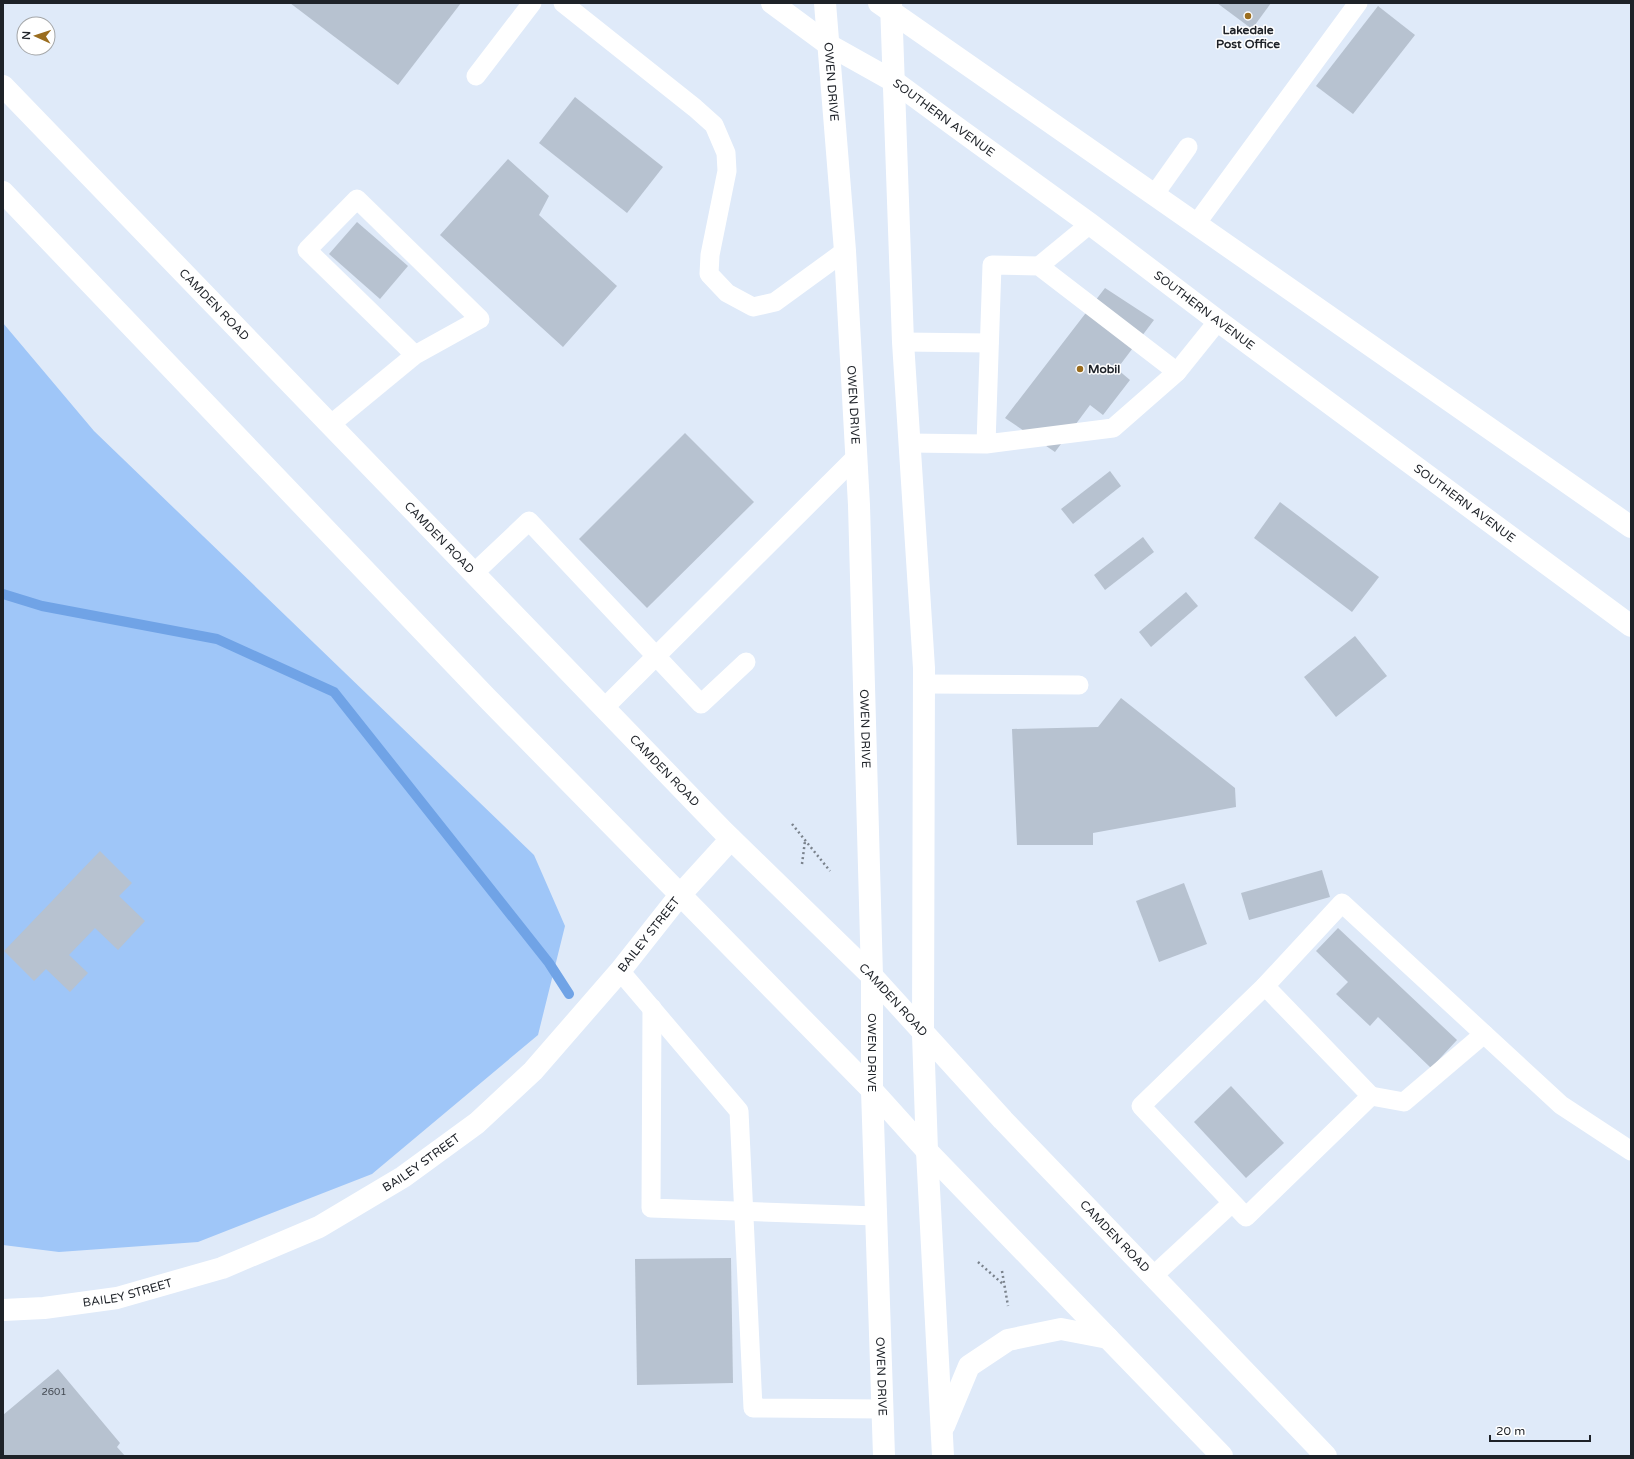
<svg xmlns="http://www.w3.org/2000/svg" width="1634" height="1459" font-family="'Varela Round',sans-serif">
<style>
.green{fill:#9fc6f8}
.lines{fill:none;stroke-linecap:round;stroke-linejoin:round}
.stream{stroke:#70a3e6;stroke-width:10}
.building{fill:#b7c2d0}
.path{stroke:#7a828c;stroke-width:2.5;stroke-dasharray:2 3;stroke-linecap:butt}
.lane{stroke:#fff;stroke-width:19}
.street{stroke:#fff;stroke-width:22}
.secondary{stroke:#fff;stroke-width:22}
.highway{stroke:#fff;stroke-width:22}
.poi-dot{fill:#9b6d1e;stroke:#fff;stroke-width:1.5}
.labels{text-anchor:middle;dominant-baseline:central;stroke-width:3;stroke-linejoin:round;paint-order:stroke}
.number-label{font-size:10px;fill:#444a52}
.poi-label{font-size:12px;font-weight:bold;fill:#1e2228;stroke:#fff}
.street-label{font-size:12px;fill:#1e2228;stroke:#fff}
</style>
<rect width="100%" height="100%" fill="#dfeaf9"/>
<polygon class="green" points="3,323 94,431 534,855 565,926 538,1035 372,1174 198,1242 59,1252 3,1245"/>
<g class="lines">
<polyline class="stream" points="3,594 42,606 217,639 334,692 549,963 569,994"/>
</g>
<g class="building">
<polygon points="290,3 461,3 398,85"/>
<polygon points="1217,3 1271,3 1252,29"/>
<polygon points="1378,6 1415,35 1353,114 1316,86"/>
<polygon points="575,97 663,167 627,213 539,143"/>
<polygon points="508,159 549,196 539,215 617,286 563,347 440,235"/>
<polygon points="357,222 408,266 380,299 329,254"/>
<polygon points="1105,288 1154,320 1117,369 1130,380 1103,415 1090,405 1055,452 1005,418"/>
<polygon points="685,433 754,502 647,608 579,539"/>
<polygon points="1110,471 1121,486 1073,524 1061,509"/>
<polygon points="1280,502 1379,577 1352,612 1254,538"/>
<polygon points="1143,537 1154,552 1105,590 1094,575"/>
<polygon points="1186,592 1198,606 1151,647 1139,632"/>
<polygon points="1355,636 1387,676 1336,717 1304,677"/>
<polygon points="1121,698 1235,788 1236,807 1093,833 1093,845 1017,845 1012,729 1098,727"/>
<polygon points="100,851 132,883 119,896 145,921 118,950 95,928 69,955 88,973 70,992 46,969 34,981 4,951"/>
<polygon points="1322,870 1330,897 1249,920 1241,893"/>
<polygon points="1184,883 1207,944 1159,962 1136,901"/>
<polygon points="1338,928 1457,1040 1431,1068 1378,1017 1370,1026 1336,994 1348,982 1316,951"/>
<polygon points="1231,1086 1284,1143 1246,1178 1194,1122"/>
<polygon points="731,1258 733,1383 637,1385 635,1259"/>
<polygon points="58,1369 120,1443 117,1447 125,1456 3,1456 3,1415"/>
</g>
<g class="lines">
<g class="path">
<polyline points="792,824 830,871"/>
<polyline points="802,864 805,841"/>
<polyline points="978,1262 1004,1285"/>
<polyline points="1002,1271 1008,1306"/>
</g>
<g class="lane">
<polyline points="563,3 695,108 714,125 726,153 727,171 710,255 709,274 727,293 753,307 775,302 845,251"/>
<polyline points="476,76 532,3"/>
<polyline points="1154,195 1188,147"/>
<polyline points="1196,224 1358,3"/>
<polyline points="1039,266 1090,224"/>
<polyline points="903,342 989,343"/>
<polyline points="1177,372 1218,321"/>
<polyline points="330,425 415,355 307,250 357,199 480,319 415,355"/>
<polyline points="909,443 986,444 1113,428 1177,372 1039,266 992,265 986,444"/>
<polyline points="473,574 529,521 701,704 746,662"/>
<polyline points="924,684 1079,685"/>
<polyline points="604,708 857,456"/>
<polyline points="620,971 739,1111 753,1408 882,1409"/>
<polygon points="1265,986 1371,1096 1246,1217 1141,1106"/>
<polyline points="1265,986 1342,903 1561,1105 1631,1151"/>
<polyline points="652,1008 651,1208 876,1216"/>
<polyline points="1371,1096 1404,1102 1484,1034"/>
<polyline points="1153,1276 1232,1203"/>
</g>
<path class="street" id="s1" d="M 3,1310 L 44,1308 L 117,1298 L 222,1268 L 319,1227 L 403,1177 L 477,1123 L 533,1071 L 620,971 L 680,895 L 731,839"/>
<g class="secondary">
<path id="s2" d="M 772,3 L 829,45 L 895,82 L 952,124 L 1090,224 L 1218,321 L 1631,626"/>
<polyline points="879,3 1631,527"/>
<path id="s3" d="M 3,86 L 723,831 L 872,976 L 1003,1120 L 1326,1456"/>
<polyline points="3,192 486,697 872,1090 927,1151 1222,1456"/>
</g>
<g class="highway">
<path id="s4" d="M 825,3 L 845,251 L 859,505 L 872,976 L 872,1090 L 884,1456"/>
<polyline points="891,3 903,342 924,668 923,1034 927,1151 943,1456"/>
<polyline points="944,1426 969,1366 1008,1340 1061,1329 1108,1338"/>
</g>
</g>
<g class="poi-dot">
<circle cx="1248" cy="16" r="4"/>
<circle cx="1080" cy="369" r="4"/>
</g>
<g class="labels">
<g class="number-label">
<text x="54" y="1392">2601</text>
</g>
<g class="poi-label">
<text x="1248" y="30">Lakedale<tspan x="1248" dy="14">Post Office</tspan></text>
<text x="1088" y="369" text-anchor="start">Mobil</text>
</g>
<g class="street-label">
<text stroke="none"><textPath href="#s4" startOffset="79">OWEN DRIVE</textPath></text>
<text stroke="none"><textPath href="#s2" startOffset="207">SOUTHERN AVENUE</textPath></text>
<text stroke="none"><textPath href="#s3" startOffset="304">CAMDEN ROAD</textPath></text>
<text stroke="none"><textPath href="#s2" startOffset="531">SOUTHERN AVENUE</textPath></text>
<text stroke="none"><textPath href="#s4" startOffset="403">OWEN DRIVE</textPath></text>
<text stroke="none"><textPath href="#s2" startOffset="855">SOUTHERN AVENUE</textPath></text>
<text stroke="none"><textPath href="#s3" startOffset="628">CAMDEN ROAD</textPath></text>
<text stroke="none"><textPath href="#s4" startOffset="727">OWEN DRIVE</textPath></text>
<text stroke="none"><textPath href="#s3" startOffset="952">CAMDEN ROAD</textPath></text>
<text stroke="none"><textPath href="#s1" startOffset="774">BAILEY STREET</textPath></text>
<text stroke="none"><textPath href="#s3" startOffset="1276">CAMDEN ROAD</textPath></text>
<text stroke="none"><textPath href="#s4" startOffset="1051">OWEN DRIVE</textPath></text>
<text stroke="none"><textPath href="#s1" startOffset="450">BAILEY STREET</textPath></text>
<text stroke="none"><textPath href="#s3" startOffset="1600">CAMDEN ROAD</textPath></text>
<text stroke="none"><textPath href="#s1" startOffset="126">BAILEY STREET</textPath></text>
<text stroke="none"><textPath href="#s4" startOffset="1375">OWEN DRIVE</textPath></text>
</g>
</g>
<rect width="1634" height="1459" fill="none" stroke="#1e2228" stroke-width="8"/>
<g transform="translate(36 36) rotate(273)"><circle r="19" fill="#ffffff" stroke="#a5a7a9"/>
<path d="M0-3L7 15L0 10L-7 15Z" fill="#9b6d1e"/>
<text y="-6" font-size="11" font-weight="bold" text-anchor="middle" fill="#1e2228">N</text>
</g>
<path d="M1490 1435v6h100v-6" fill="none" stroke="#1e2228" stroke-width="2"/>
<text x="1496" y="1435" font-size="12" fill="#1e2228" stroke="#ffffff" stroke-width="3" paint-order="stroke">20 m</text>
</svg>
